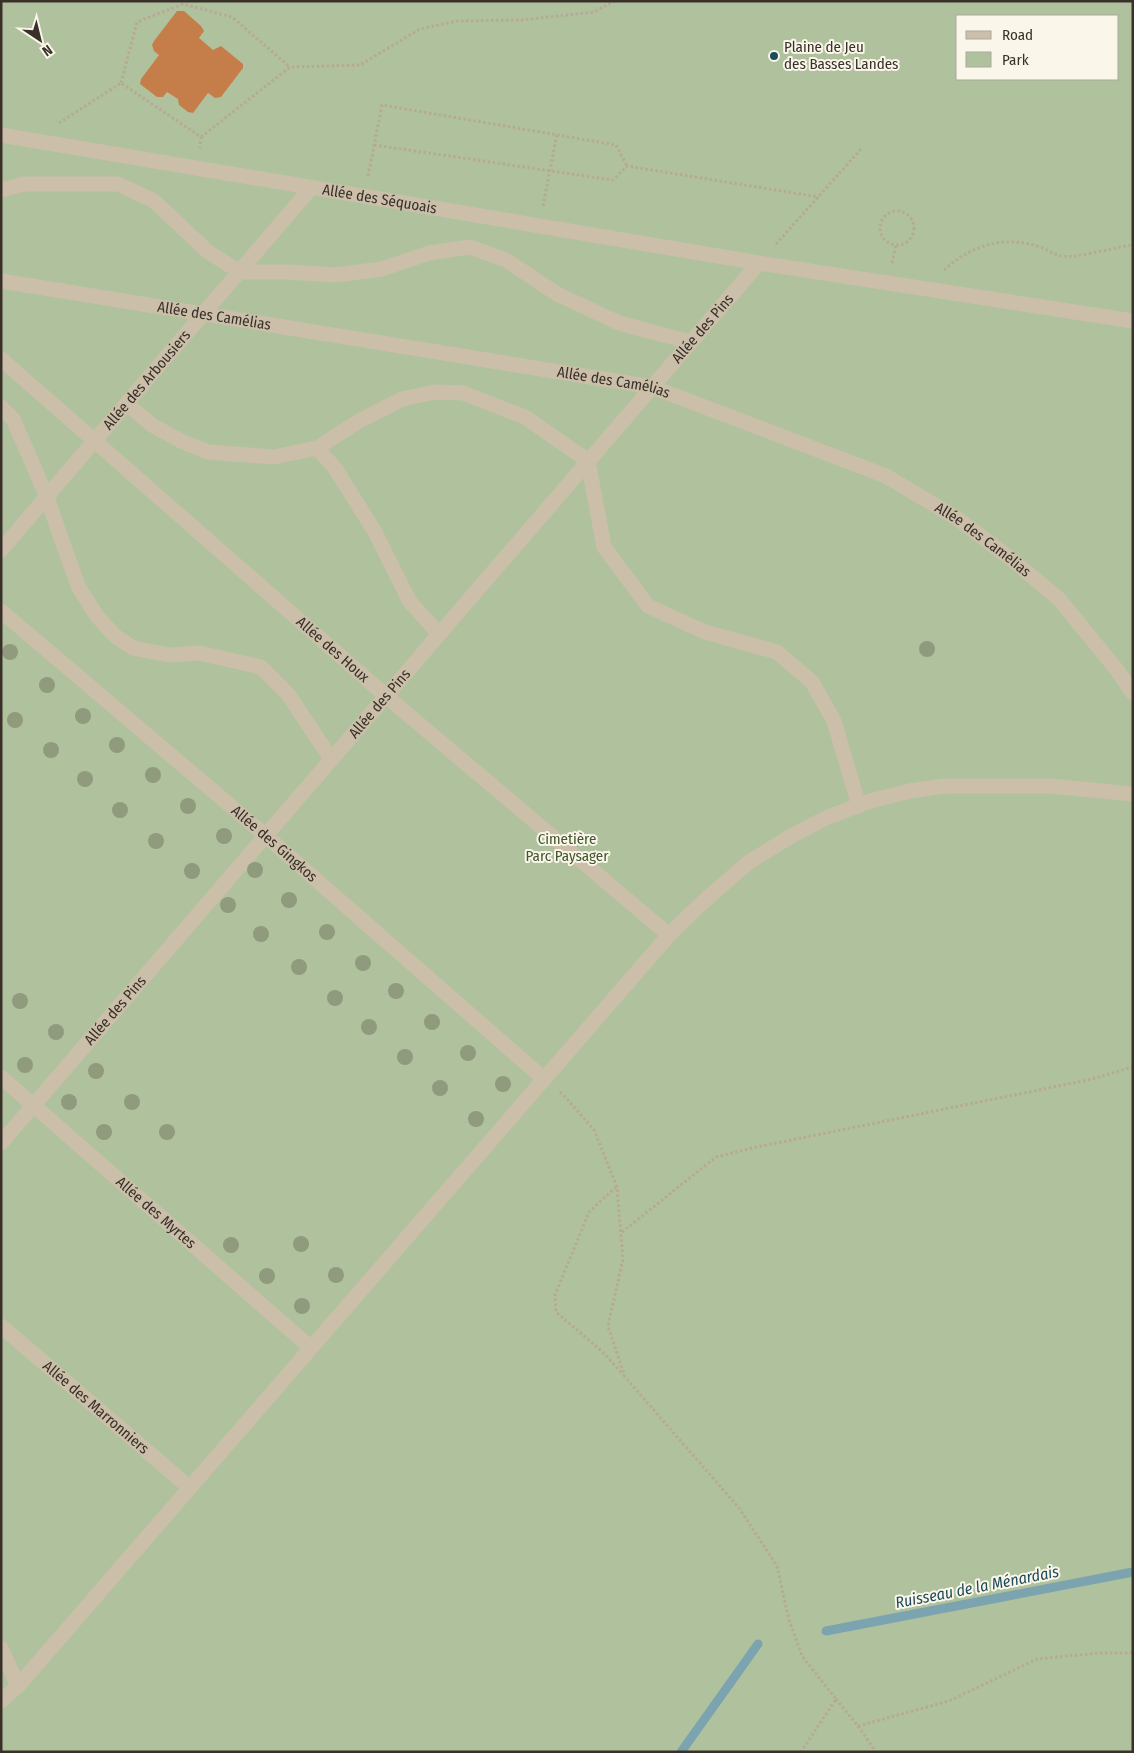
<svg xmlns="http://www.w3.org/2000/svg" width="1134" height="1753" font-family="'Fira Sans Condensed',sans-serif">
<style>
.green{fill:#afc29d;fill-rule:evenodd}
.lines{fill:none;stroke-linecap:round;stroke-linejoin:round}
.stream{stroke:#7ca4b0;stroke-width:9}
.building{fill:#c57e49}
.path{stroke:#b7a993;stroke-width:3;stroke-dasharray:2.5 2.5;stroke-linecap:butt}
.minor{stroke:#cbbfa9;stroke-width:15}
.tree{fill:#909a7d}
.poi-dot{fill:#1e4b5a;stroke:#faf6ea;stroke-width:2}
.labels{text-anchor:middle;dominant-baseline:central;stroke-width:4;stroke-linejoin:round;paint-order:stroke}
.poi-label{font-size:15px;fill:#383029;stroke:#faf6ea;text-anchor:start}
.street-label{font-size:15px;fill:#383029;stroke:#faf6ea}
.park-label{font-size:15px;fill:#40562d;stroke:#faf6ea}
.water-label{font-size:16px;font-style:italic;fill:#1e4b5a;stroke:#faf6ea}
</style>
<rect width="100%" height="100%" fill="#f2ecde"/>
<path class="green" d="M 1,1 L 1133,1 L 1133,1752 L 1,1752 ZM 958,16 L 1118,16 L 1118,79 L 958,79 Z"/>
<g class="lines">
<g class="stream">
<polyline points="826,1631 1133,1572"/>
<polyline points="681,1752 758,1644"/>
</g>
</g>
<polygon class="building" points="177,11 184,11 201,26 204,31 199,38 213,50 221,46 243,64 243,68 221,97 215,98 208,93 193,113 188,112 179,105 178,99 167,92 163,97 157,97 140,84 141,79 159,55 154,51 152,45 154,41"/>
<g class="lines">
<g class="path">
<polyline points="121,83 137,22 183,4 232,17 290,67"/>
<polyline points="59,123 121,83 201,137 200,148"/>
<polyline points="201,137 290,67 360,65 420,29 457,21 522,20 594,12 614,1"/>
<polyline points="374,145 613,180 627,166 819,197"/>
<polyline points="368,176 382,105 616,145 627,166"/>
<polyline points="543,206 557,134"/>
<circle cx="897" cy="228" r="17"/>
<polyline points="776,244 862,148"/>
<polyline points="892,263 896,244"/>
<path d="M 944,270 C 972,245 1003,235 1040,247 C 1047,249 1054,255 1061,256 C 1077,259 1114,247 1133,245"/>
<polyline points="560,1092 568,1100 594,1130 617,1187 623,1259 608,1326 625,1377 739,1508 777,1566 789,1620 802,1656 836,1699 801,1752"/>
<polyline points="616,1187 589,1212 555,1295 556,1312 605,1354 623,1375"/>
<polyline points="622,1232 716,1157 752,1148 1088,1080 1133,1067"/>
<polyline points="836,1699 858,1726 876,1752"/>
<polyline points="858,1726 949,1701 1037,1659 1100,1653 1133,1653"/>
</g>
<g class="minor">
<path id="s1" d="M 1,135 L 759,263 L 1133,321"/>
<polyline points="1,190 24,184 118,184 154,201 207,251 240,272 287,272 335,275 382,269 429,253 470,247 506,260 557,294 619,323 690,342"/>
<path id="s2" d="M 1,281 L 652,387 L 886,476 L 958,519 L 1011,559 L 1059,599 L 1117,670 L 1133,693"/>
<path id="s3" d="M 1,359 L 386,696 L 669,935"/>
<polyline points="127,404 152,425 181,441 208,452 274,457 317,448 359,421 402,399 435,392 463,393 525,417 588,461 604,547 648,606 705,632 777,652 812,682 834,721 859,806"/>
<polyline points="1,407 13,419 47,497 63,544 79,588 97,616 115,636 133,648 169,655 199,653 261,667 288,694 331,759"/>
<polyline points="317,448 335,468 375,532 410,602 439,634"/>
<path id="s4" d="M 1,550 L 311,188"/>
<path id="s5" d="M 1,611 L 266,836 L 544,1079"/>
<path id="s6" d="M 1,1077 L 311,1348"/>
<path id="s7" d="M 1,1143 L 759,263"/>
<path id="s8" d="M 1,1326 L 190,1488"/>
<polyline points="1,1648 18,1686"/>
<polyline points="1,1701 18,1686 669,935 704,901 749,862 791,836 826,818 870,801 910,791 945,786 1050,786 1133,794"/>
</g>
</g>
<g class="tree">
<circle cx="927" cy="649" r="8"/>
<circle cx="10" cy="652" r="8"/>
<circle cx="47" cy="685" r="8"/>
<circle cx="83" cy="716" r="8"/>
<circle cx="15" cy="720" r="8"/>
<circle cx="117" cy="745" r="8"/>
<circle cx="51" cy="750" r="8"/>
<circle cx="153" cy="775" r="8"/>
<circle cx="85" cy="779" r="8"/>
<circle cx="188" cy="806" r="8"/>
<circle cx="120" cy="810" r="8"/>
<circle cx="224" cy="836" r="8"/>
<circle cx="156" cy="841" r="8"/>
<circle cx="255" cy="870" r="8"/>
<circle cx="192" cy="871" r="8"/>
<circle cx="289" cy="900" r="8"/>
<circle cx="228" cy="905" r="8"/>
<circle cx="327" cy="932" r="8"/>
<circle cx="261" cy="934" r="8"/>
<circle cx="363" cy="963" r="8"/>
<circle cx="299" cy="967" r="8"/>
<circle cx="396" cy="991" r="8"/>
<circle cx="335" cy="998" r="8"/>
<circle cx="20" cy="1001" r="8"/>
<circle cx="432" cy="1022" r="8"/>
<circle cx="369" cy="1027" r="8"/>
<circle cx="56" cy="1032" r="8"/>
<circle cx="468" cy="1053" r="8"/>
<circle cx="405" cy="1057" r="8"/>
<circle cx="25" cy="1065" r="8"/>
<circle cx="96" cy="1071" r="8"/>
<circle cx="503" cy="1084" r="8"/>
<circle cx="440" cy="1088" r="8"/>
<circle cx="69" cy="1102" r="8"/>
<circle cx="132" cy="1102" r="8"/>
<circle cx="476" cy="1119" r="8"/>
<circle cx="104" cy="1132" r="8"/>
<circle cx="167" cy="1132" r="8"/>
<circle cx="301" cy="1244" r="8"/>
<circle cx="231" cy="1245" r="8"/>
<circle cx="336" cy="1275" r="8"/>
<circle cx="267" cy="1276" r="8"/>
<circle cx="302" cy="1306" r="8"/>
</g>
<circle class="poi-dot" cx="774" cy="56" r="5"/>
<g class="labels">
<g class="poi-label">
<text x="784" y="47">Plaine de Jeu<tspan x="784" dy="17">des Basses Landes</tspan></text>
</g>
<g class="street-label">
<text stroke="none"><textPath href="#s1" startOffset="384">Allée des Séquoais</textPath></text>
<text stroke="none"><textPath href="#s2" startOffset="216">Allée des Camélias</textPath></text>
<text stroke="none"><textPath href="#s7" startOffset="1075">Allée des Pins</textPath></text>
<text stroke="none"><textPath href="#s4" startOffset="224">Allée des Arbousiers</textPath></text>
<text stroke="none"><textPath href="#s2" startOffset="621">Allée des Camélias</textPath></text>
<text stroke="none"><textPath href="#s2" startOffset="1026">Allée des Camélias</textPath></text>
<text stroke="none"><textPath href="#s3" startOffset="441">Allée des Houx</textPath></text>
<text stroke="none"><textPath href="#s7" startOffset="580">Allée des Pins</textPath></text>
<text stroke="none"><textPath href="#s5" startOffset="359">Allée des Gingkos</textPath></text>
<text stroke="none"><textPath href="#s7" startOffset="175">Allée des Pins</textPath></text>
<text stroke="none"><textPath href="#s6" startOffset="206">Allée des Myrtes</textPath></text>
<text stroke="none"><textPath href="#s8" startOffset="125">Allée des Marronniers</textPath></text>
</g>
<g class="park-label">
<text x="567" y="839">Cimetière<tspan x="567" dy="17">Parc Paysager</tspan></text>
</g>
<g class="water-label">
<text transform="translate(977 1587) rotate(-11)">Ruisseau de la Ménardais</text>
</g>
</g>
<rect width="1134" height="1753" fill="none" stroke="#383029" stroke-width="5"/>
<rect x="956" y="15" width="162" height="65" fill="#faf6ea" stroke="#aca79d"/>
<rect x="966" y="31" width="25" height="8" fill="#cbbfa9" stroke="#aca79d"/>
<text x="1002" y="40" font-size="15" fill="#383029">Road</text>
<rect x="966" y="52" width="25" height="15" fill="#afc29d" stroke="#aca79d"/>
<text x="1002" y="65" font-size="15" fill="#383029">Park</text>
<g transform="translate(40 40) rotate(145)" stroke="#faf6ea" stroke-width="4" paint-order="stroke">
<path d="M0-4L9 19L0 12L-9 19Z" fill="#383029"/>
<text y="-8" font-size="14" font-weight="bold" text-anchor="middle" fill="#383029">N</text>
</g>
</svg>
